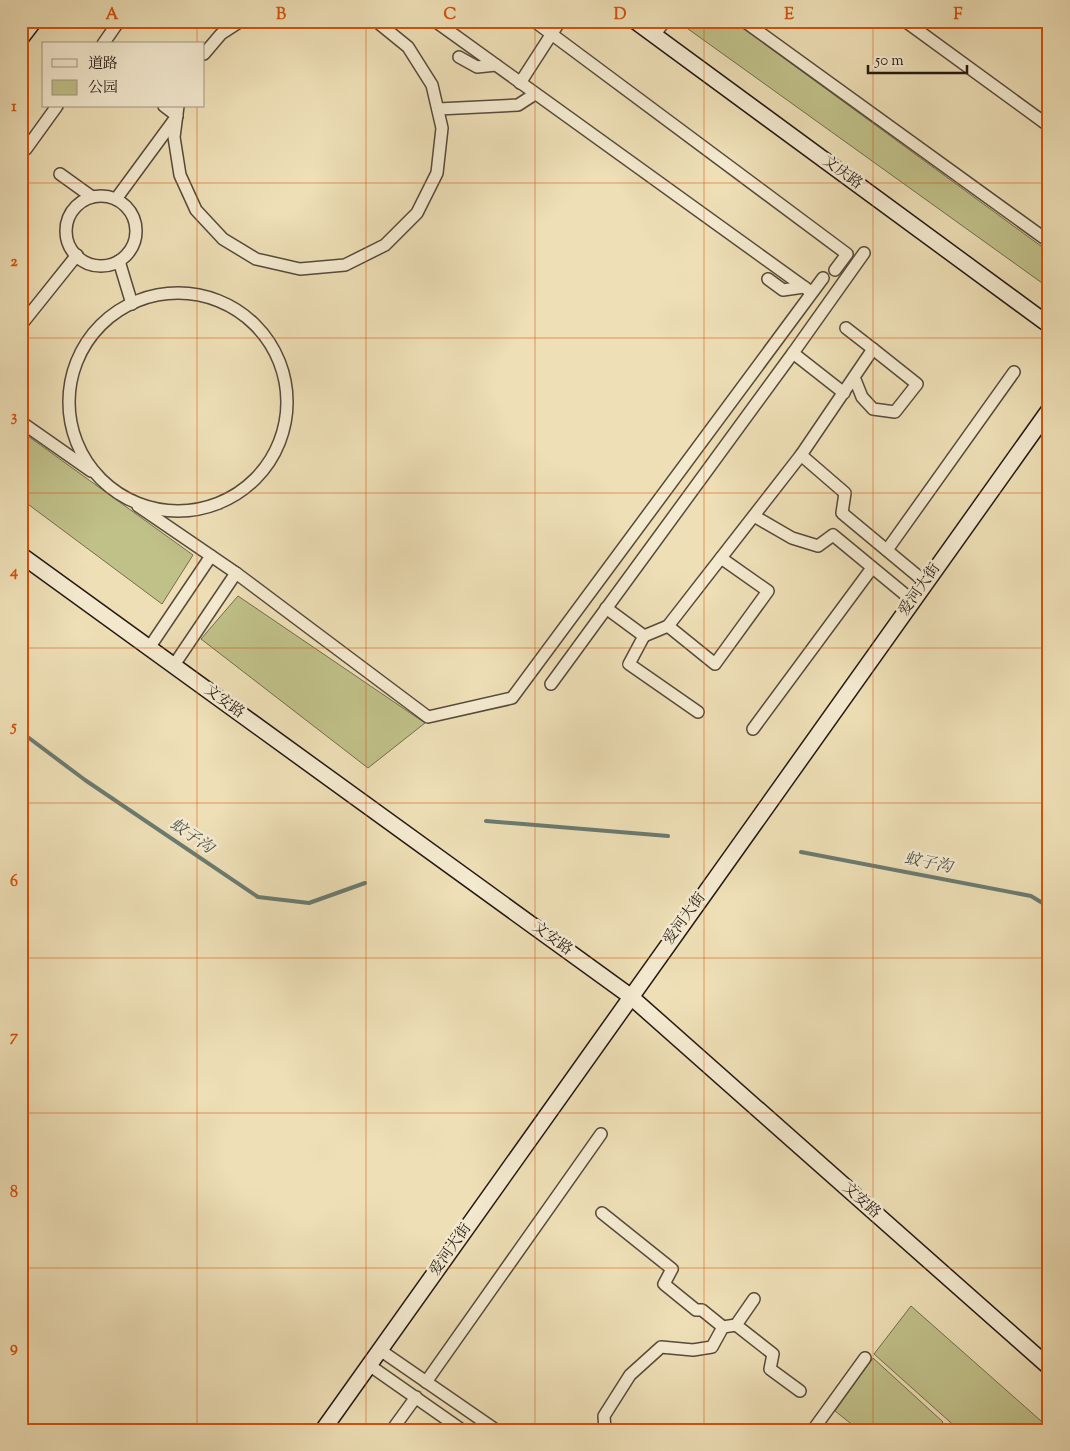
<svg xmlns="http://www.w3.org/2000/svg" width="1070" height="1451" font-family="'Sorts Mill Goudy','Noto Serif SC',serif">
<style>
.green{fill:#c0c089;stroke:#726c4e}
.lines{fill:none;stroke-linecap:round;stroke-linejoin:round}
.stream{stroke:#6a7b71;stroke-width:4}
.street-casing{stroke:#564a3b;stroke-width:14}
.secondary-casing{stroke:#241912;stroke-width:18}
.street{stroke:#f4ead0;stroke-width:11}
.secondary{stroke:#f4ead0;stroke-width:15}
.grid{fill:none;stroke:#d4530d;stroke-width:1;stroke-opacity:0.55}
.labels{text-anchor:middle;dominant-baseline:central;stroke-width:5;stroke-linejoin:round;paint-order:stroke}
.street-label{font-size:15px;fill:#241912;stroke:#f4ead0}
.water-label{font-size:16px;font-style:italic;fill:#4d524a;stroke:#f4ead0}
.neatline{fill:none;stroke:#d4530d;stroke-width:2}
.grid-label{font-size:16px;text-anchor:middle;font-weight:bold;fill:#d4530d}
</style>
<rect width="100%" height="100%" fill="#eedfb6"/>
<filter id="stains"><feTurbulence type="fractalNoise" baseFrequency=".004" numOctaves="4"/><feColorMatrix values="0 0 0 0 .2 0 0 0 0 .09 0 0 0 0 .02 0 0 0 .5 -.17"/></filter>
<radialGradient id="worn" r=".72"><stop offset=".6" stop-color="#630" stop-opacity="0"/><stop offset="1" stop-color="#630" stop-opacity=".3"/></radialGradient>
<g class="green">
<polygon points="688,21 733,21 1045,249 1049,250 1049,288 684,26"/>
<polygon points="21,431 193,555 162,604 21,499"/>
<polygon points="238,596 425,723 368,768 201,639"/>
<polygon points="911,1306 1049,1428 1049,1430 959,1430 874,1354"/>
<polygon points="873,1358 943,1422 937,1430 859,1430 835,1411"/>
</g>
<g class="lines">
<g class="stream">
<polyline points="21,732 85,780 258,897 309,903 365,883"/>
<polyline points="486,821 668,836"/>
<polyline points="801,852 1031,896 1049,907"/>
</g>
<g class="street-casing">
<g id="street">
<polyline points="435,21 811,292"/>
<polyline points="534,21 847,254 835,270"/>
<polyline points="744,21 1044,238 1049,233"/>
<polyline points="905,21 1049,126"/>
<polyline points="654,35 665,21"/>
<polyline points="103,44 119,21"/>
<polyline points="204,54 221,34 241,21"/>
<polyline points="459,57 477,67 496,65"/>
<polyline points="520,83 560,21"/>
<polyline points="178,106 174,137 180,175 196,210 223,239 256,259 300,269 345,265 385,245 417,213 437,173 442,128 432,85 408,47 376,21"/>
<polyline points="438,109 518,105 535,94"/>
<polyline points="26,149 57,106"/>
<polyline points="60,174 92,197"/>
<circle cx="101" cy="231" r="35"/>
<polyline points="116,199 177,116 164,106"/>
<polyline points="119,261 132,304"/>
<polyline points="768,279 783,290 804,287"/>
<circle cx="178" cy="402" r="109"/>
<polyline points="21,325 77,255"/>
<polyline points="846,328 873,349"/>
<polyline points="854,377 862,397 873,409 895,412 917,384 873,349 801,455 845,493 842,513 925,582"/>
<polyline points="844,393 793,353 864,253"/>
<polyline points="21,422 91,471"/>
<polyline points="138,506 236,573"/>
<polyline points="754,516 792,538 818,546 833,535 913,601"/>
<polyline points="887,550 1014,372"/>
<polyline points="606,608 644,636 668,626 801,455"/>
<polyline points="668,626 715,664 768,591 721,558"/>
<polyline points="644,636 629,664 698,712"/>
<polyline points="149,648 211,556"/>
<polyline points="174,665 236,573 428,717 512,698 823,278"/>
<polyline points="551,684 793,353"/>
<polyline points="753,729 872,568"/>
<polyline points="602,1213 672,1269 664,1284 696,1310 702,1310 723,1327"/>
<polyline points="736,1325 773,1354 770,1369 800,1391"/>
<polyline points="380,1350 496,1430"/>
<polyline points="369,1365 462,1430"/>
<polyline points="426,1382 601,1134"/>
<polyline points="392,1430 416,1397"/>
<polyline points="605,1430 604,1416 630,1375 661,1347 693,1350 712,1347 723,1327 736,1325 754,1299"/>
<polyline points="813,1430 865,1358"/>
</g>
</g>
<g class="secondary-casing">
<g id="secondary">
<polyline points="635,21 1049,325"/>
<polyline points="21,38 34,21"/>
<polyline points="21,555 630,996 1049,1367"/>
<polyline points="323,1430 1049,410"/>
</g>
</g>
<use href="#street" class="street"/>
<use href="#secondary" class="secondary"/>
</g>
<path class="grid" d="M 197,21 L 197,44M 366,21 L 366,1430M 535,21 L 535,1430M 704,21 L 704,1430M 873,21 L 873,1430M 197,106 L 197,1430M 21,183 L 1049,183M 21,338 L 1049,338M 21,493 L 1049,493M 21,648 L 1049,648M 21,803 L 1049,803M 21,958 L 1049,958M 21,1113 L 1049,1113M 21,1268 L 1049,1268"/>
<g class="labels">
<g class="street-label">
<text transform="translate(842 173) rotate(36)">文庆路</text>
<text transform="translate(920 590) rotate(-55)">爱河大街</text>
<text transform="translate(224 702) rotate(36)">文安路</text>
<text transform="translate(685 919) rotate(-54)">爱河大街</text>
<text transform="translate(552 939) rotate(36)">文安路</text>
<text transform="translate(861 1201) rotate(42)">文安路</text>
<text transform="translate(451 1250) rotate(-55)">爱河大街</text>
</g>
<g class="water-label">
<text transform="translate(191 837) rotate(34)">蚊子沟</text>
<text transform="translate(928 864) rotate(11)">蚊子沟</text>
</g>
</g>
<rect width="1070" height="1451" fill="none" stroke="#eedfb6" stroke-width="55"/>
<rect x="42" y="42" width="162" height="65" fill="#f4ead0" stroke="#a19684"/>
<rect x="52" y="59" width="25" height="8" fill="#f4ead0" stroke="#a19684"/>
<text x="88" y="68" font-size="15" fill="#241912">道路</text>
<rect x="52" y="80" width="25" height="15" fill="#c0c089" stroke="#a19684"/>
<text x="88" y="92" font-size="15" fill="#241912">公园</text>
<path d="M868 65v8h99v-8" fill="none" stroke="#241912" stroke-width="2.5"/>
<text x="875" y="65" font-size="15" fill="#241912" stroke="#f4ead0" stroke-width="4" paint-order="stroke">50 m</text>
<rect x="28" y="28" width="1014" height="1396" class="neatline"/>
<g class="grid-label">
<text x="112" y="19">A</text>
<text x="281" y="19">B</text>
<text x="450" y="19">C</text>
<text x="620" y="19">D</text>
<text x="789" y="19">E</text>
<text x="958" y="19">F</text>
<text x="14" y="111">1</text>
<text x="14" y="266">2</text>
<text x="14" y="421">3</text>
<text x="14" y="576">4</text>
<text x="14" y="731">5</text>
<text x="14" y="886">6</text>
<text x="14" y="1041">7</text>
<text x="14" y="1197">8</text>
<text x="14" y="1352">9</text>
</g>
<rect width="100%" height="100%" filter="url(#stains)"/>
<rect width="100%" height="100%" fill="url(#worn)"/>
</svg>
